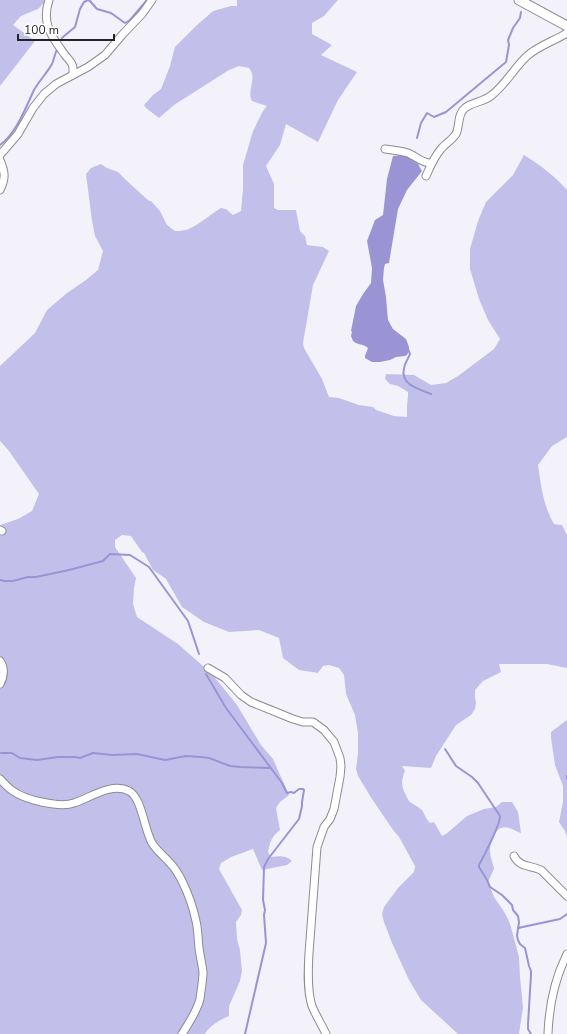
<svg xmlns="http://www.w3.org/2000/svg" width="567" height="1034" font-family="'Nunito Sans',sans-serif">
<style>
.green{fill:#c2c0eb}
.water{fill:#9a94d4}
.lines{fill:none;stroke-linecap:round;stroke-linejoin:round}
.stream{stroke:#9a94d4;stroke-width:2}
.minor-casing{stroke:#8c8b93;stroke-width:9}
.tertiary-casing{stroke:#8c8b93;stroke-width:11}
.minor{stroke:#fff;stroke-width:7}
.tertiary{stroke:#fff;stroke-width:9}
</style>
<rect width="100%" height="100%" fill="#f3f2fb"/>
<g class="green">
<polygon points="0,0 44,0 44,1 45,2 38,9 21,16 13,25 35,41 0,86"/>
<path d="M 237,0 L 338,0 L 324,16 L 312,23 L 312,34 L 332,45 L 321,55 L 357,72 L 338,100 L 318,142 L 286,124 L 280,145 L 266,166 L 274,184 L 274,208 L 278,210 L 296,210 L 300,231 L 305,236 L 307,245 L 323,247 L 329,251 L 313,285 L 303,343 L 304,348 L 322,379 L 329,397 L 339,398 L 359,405 L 373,407 L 376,410 L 394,416 L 407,417 L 407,405 L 408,396 L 408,392 L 398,386 L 390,384 L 385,379 L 386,374 L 414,375 L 431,385 L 446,383 L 458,376 L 494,349 L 500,339 L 488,320 L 479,299 L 470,269 L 470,249 L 478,221 L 486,202 L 513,175 L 524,155 C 540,165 555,176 567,190 L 567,437 L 552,446 L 538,465 C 541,485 543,505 554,524 L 562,525 L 567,535 L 567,668 L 547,664 L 499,664 L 501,672 L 483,681 L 475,690 L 475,697 L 476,703 L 475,709 L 471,715 L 456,725 L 436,756 L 431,768 L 402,766 L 405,771 C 401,780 401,787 406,795 C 406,796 409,801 409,801 C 413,805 418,806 422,810 C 425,815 426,819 430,823 L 434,822 L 442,836 L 446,834 L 467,816 L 484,809 L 496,807 L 502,802 L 512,802 L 518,812 L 521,833 C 517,832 513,829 509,828 C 496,824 490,840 490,851 C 490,857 493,863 494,869 L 488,882 L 494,897 L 503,910 L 508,919 L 511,927 L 519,957 L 520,977 L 523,1007 L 519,1034 L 458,1034 L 421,1000 L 409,980 L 392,943 L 384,922 L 382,914 L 384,907 L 398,888 L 414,872 L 415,866 L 399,837 L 393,830 L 372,799 L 358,776 L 356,769 L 358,753 L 358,733 L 355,715 L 346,694 L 344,675 L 339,668 L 329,665 L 323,666 L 318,673 L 299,670 L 283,658 L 279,638 L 259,630 L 229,632 L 204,622 L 182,607 L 166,579 L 153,570 L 144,553 L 142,552 L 131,536 L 122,535 L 115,540 L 115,547 L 136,578 L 134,588 L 133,604 L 137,617 L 178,644 L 212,674 L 237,705 L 261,745 L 273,759 L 289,795 L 280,802 L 276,808 L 280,830 C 271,837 270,842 268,852 L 271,857 C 279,856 286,855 292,861 L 287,865 L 262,870 L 253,849 L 231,857 L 221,863 L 219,869 L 242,910 L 241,915 L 236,922 L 237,939 L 240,950 L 242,971 L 240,981 L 229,1006 L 229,1016 C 220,1020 210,1025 205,1034 L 0,1034 L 0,525 L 18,519 L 32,511 L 39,494 L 9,451 L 0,441 L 0,366 L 35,333 L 47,310 L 67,293 L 86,280 L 98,270 L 103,251 L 95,236 L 92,221 L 86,174 L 91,168 L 101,164 L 107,168 L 118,172 L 127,181 L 149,201 L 151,201 L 160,211 L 167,225 L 175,231 C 178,231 182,231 185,230 C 194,229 212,213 221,208 L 226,209 L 233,215 L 241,211 L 243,189 L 243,165 L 253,131 L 263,111 L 267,106 L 252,101 C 246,90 258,79 249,68 L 239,66 L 229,70 L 174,105 L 159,118 L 146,108 L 144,105 L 153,95 L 161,89 L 170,66 L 175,47 L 196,26 L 213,11 L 231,6 L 237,6 Z"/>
<polygon points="567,720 567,837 565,831 559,822 563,802 563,786 555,765 551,738 551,732"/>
</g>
<path class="water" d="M 404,155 L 418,164 L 422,171 L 407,190 L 398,209 L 389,263 L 385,264 L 384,268 L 383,280 L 386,297 L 388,320 L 393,329 L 406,339 L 409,347 L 409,351 L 407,355 L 405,356 L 396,357 L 390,360 L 380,362 L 372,362 L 365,358 L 365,356 L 368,348 C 364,344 357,345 353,341 L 351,336 L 352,332 L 351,331 L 356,306 L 363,294 L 371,283 L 372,268 L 367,241 L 375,220 L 383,215 L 387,179 L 393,156 Z"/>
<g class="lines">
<g class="stream">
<polyline points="60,41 63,37 75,27 80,9 84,2 88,0 90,1 97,9 111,13 125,23 130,20 147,0"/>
<polyline points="417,138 421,123 427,113 434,117 446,112 506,62 509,45 508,40 513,28 520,18 521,12"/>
<path d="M 0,145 C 16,134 26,107 34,90 C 39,81 47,73 52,64 C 54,59 55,54 57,49"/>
<path d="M 408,349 L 410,354 C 408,359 405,363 404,368 C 400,385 419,389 431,394"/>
<polyline points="0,580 5,581 13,581 28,577 36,577 69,570 103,561 110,554 130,555 149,567 188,621 199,654"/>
<polyline points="206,674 226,708 282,783 287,793 291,792 294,793 299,789 303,789 304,790 302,802 302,806 299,819 268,859 264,867 263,900 265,910 264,915 266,943 245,1034"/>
<path d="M 445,749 L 456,766 L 472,777 L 478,783 L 500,816 C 500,825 484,856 479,865 L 479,867 L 487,880 L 490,887 L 502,895 L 512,905 L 513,910 L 518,916 L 519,922 L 517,936 L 518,940 L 520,944 L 525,948 L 529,966 L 531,971 L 531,975 L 528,1024 L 528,1029 L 531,1034"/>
<polyline points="1,753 12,753 20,758 37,760 58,757 75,757 80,758 93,753 112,755 137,754 165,760 186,756 201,757 209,758 230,766 240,767 270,768"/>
<polyline points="567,776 567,779"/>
<polyline points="518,928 560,919 567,914"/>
</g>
<g class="minor-casing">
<g id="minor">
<path d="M 49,0 C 41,24 52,37 65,55 C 68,59 73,63 73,68 C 73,71 73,73 73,75"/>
<path d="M 385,149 C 393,150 401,151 408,153 C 415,156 424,164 431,163"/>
<polyline points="0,155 18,134 33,108 44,94 56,84 88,67 105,55 122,35 142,14 152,0"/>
<path d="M 0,160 C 5,172 6,178 0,190"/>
<path d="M 426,176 C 430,167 434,157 441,149 C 445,144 452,140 456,134 C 460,126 457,114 465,108 C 472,102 484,102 492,95 C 506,84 514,68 527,56 C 538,46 554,41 567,33"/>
<polyline points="0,530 2,531"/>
<path d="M 0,661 C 5,668 4,677 0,684"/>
<path d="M 208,668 L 225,678 L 241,695 L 251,702 L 293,719 L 303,722 L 313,722 L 324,730 L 334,742 L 340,758 L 341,766 L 340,777 L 334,809 L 330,819 L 324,827 L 317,847 L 309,953 C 308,970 307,991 312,1006 C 316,1016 322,1025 326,1034"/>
<path d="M 0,779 C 4,783 8,788 13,791 C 25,800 60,808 74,803 C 90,798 111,782 129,791 C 142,798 144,829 152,843 C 156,850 164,856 170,863 C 175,868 179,875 182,881 C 188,893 193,907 196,921 C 198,929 198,939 199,948 C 200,956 202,964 203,972 C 203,980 201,990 200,999 C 197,1011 189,1023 182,1034"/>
<path d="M 514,856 C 520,868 531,865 541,870 L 567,896"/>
<path d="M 548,1034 C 549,1007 555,978 567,954"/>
</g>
</g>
<g class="tertiary-casing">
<polyline id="tertiary" points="519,0 567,26"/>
</g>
<use href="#minor" class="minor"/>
<use href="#tertiary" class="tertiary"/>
</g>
<path d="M18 34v6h96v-6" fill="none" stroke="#242427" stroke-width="2"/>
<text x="24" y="34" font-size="12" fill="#242427" stroke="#ffffff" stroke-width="3" paint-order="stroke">100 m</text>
</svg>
